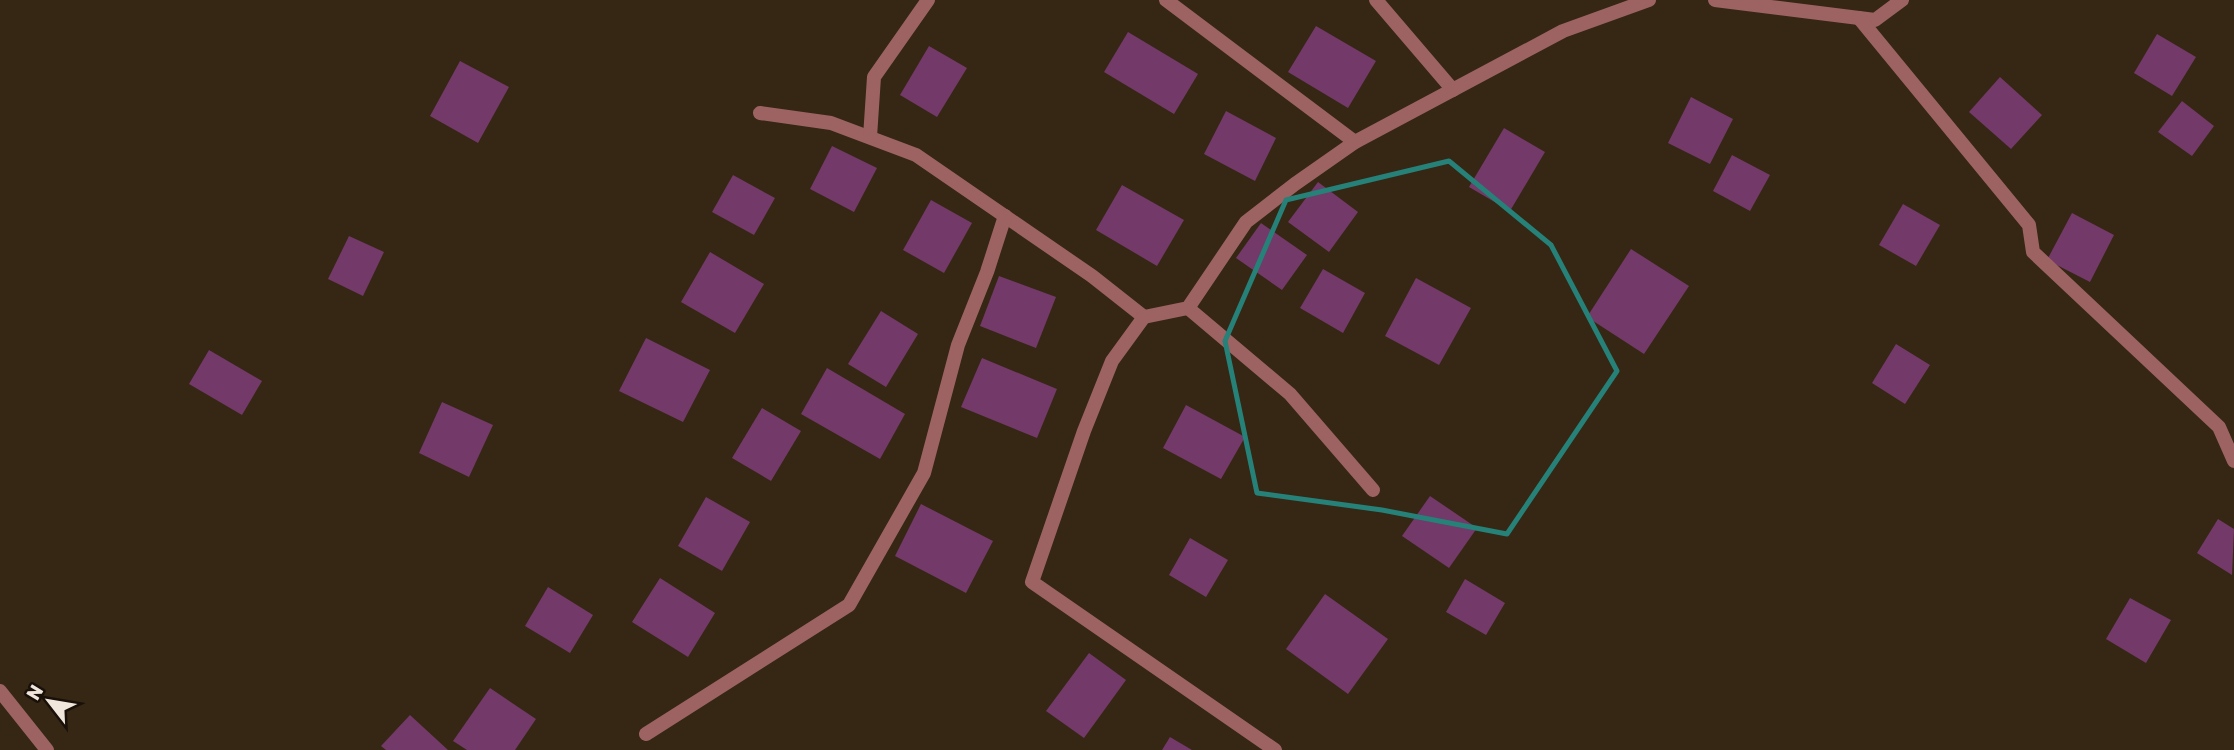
<svg xmlns="http://www.w3.org/2000/svg" width="2234" height="750" font-family="Rubik,sans-serif">
<style>
.building{fill:#723969}
.lines{fill:none;stroke-linecap:round;stroke-linejoin:round}
.minor{stroke:#9c6362;stroke-width:14}
.marked{fill:none;stroke:#268179;stroke-width:5;stroke-linejoin:round}
</style>
<rect width="100%" height="100%" fill="#362614"/>
<g class="building">
<polygon points="1316,26 1376,61 1348,108 1288,72"/>
<polygon points="1128,32 1198,74 1174,114 1104,72"/>
<polygon points="2157,34 2196,57 2172,96 2134,73"/>
<polygon points="929,46 967,68 937,117 900,95"/>
<polygon points="460,61 509,87 478,143 430,116"/>
<polygon points="2000,77 2042,115 2011,149 1969,112"/>
<polygon points="1691,97 1733,119 1710,164 1668,143"/>
<polygon points="2182,101 2214,126 2192,156 2158,132"/>
<polygon points="1226,111 1276,138 1255,181 1204,154"/>
<polygon points="1504,128 1545,152 1510,211 1469,187"/>
<polygon points="832,146 877,168 854,212 810,189"/>
<polygon points="1732,155 1770,175 1750,211 1713,191"/>
<polygon points="733,175 775,198 754,235 712,212"/>
<polygon points="1318,182 1358,212 1329,252 1288,222"/>
<polygon points="1122,185 1184,220 1157,266 1096,230"/>
<polygon points="931,200 972,223 944,273 903,250"/>
<polygon points="1903,204 1940,225 1916,266 1879,245"/>
<polygon points="2072,213 2114,235 2090,282 2047,260"/>
<polygon points="1261,223 1307,255 1282,290 1236,258"/>
<polygon points="349,236 384,252 363,296 328,279"/>
<polygon points="1631,249 1689,286 1644,354 1587,317"/>
<polygon points="710,252 764,284 735,333 681,302"/>
<polygon points="1323,269 1365,293 1343,333 1300,308"/>
<polygon points="999,276 1056,297 1036,348 980,326"/>
<polygon points="1416,278 1471,308 1439,365 1385,336"/>
<polygon points="881,311 918,334 886,387 848,364"/>
<polygon points="646,338 710,370 683,422 619,391"/>
<polygon points="1896,344 1930,365 1905,404 1872,383"/>
<polygon points="209,350 262,381 242,415 189,384"/>
<polygon points="982,358 1057,389 1037,438 961,407"/>
<polygon points="827,368 905,414 880,459 801,414"/>
<polygon points="442,402 493,425 469,477 419,453"/>
<polygon points="1186,405 1245,437 1221,479 1163,448"/>
<polygon points="762,408 801,431 771,481 732,458"/>
<polygon points="1430,496 1477,528 1449,568 1402,536"/>
<polygon points="706,497 750,522 722,571 678,546"/>
<polygon points="921,504 993,541 966,593 895,556"/>
<polygon points="2218,519 2234,529 2232,575 2197,553"/>
<polygon points="1190,538 1228,560 1206,597 1169,575"/>
<polygon points="660,578 715,613 688,657 632,622"/>
<polygon points="1465,579 1505,603 1486,635 1446,612"/>
<polygon points="548,587 593,615 570,653 525,626"/>
<polygon points="1325,594 1388,639 1348,694 1286,649"/>
<polygon points="2130,598 2171,620 2146,663 2106,639"/>
<polygon points="1089,653 1126,680 1084,738 1046,711"/>
<polygon points="490,688 536,719 515,750 467,750 453,741"/>
<polygon points="410,715 448,750 386,750 381,746"/>
<polygon points="1170,737 1192,750 1162,750"/>
</g>
<g class="lines">
<g class="minor">
<polyline points="1166,0 1355,142"/>
<polyline points="1376,0 1453,90"/>
<polyline points="1715,0 1875,20 1902,0"/>
<polyline points="1859,18 2029,225 2033,252 2219,427 2234,461"/>
<polyline points="760,113 831,123 916,155 1092,276 1144,317"/>
<polyline points="870,137 874,77 928,0"/>
<polyline points="1188,308 1290,394 1373,490"/>
<polyline points="0,691 47,750"/>
<polyline points="646,734 849,605 924,473 958,345 987,272 1005,216"/>
<polyline points="1275,750 1032,582 1084,431 1112,361 1144,317 1188,308 1246,222 1295,184 1355,142 1563,31 1649,0"/>
</g>
</g>
<path class="marked" d="M 1449,161 L 1551,245 L 1617,371 L 1507,534 L 1382,510 L 1257,493 L 1225,341 L 1286,200 Z"/>
<g transform="translate(49 701) rotate(301)" stroke="#181009" stroke-width="5" paint-order="stroke">
<path d="M0-5L12 26L0 18L-12 26Z" fill="#f1e6db"/>
<text y="-10" font-size="19" font-weight="bold" text-anchor="middle" fill="#f1e6db">N</text>
</g>
</svg>
